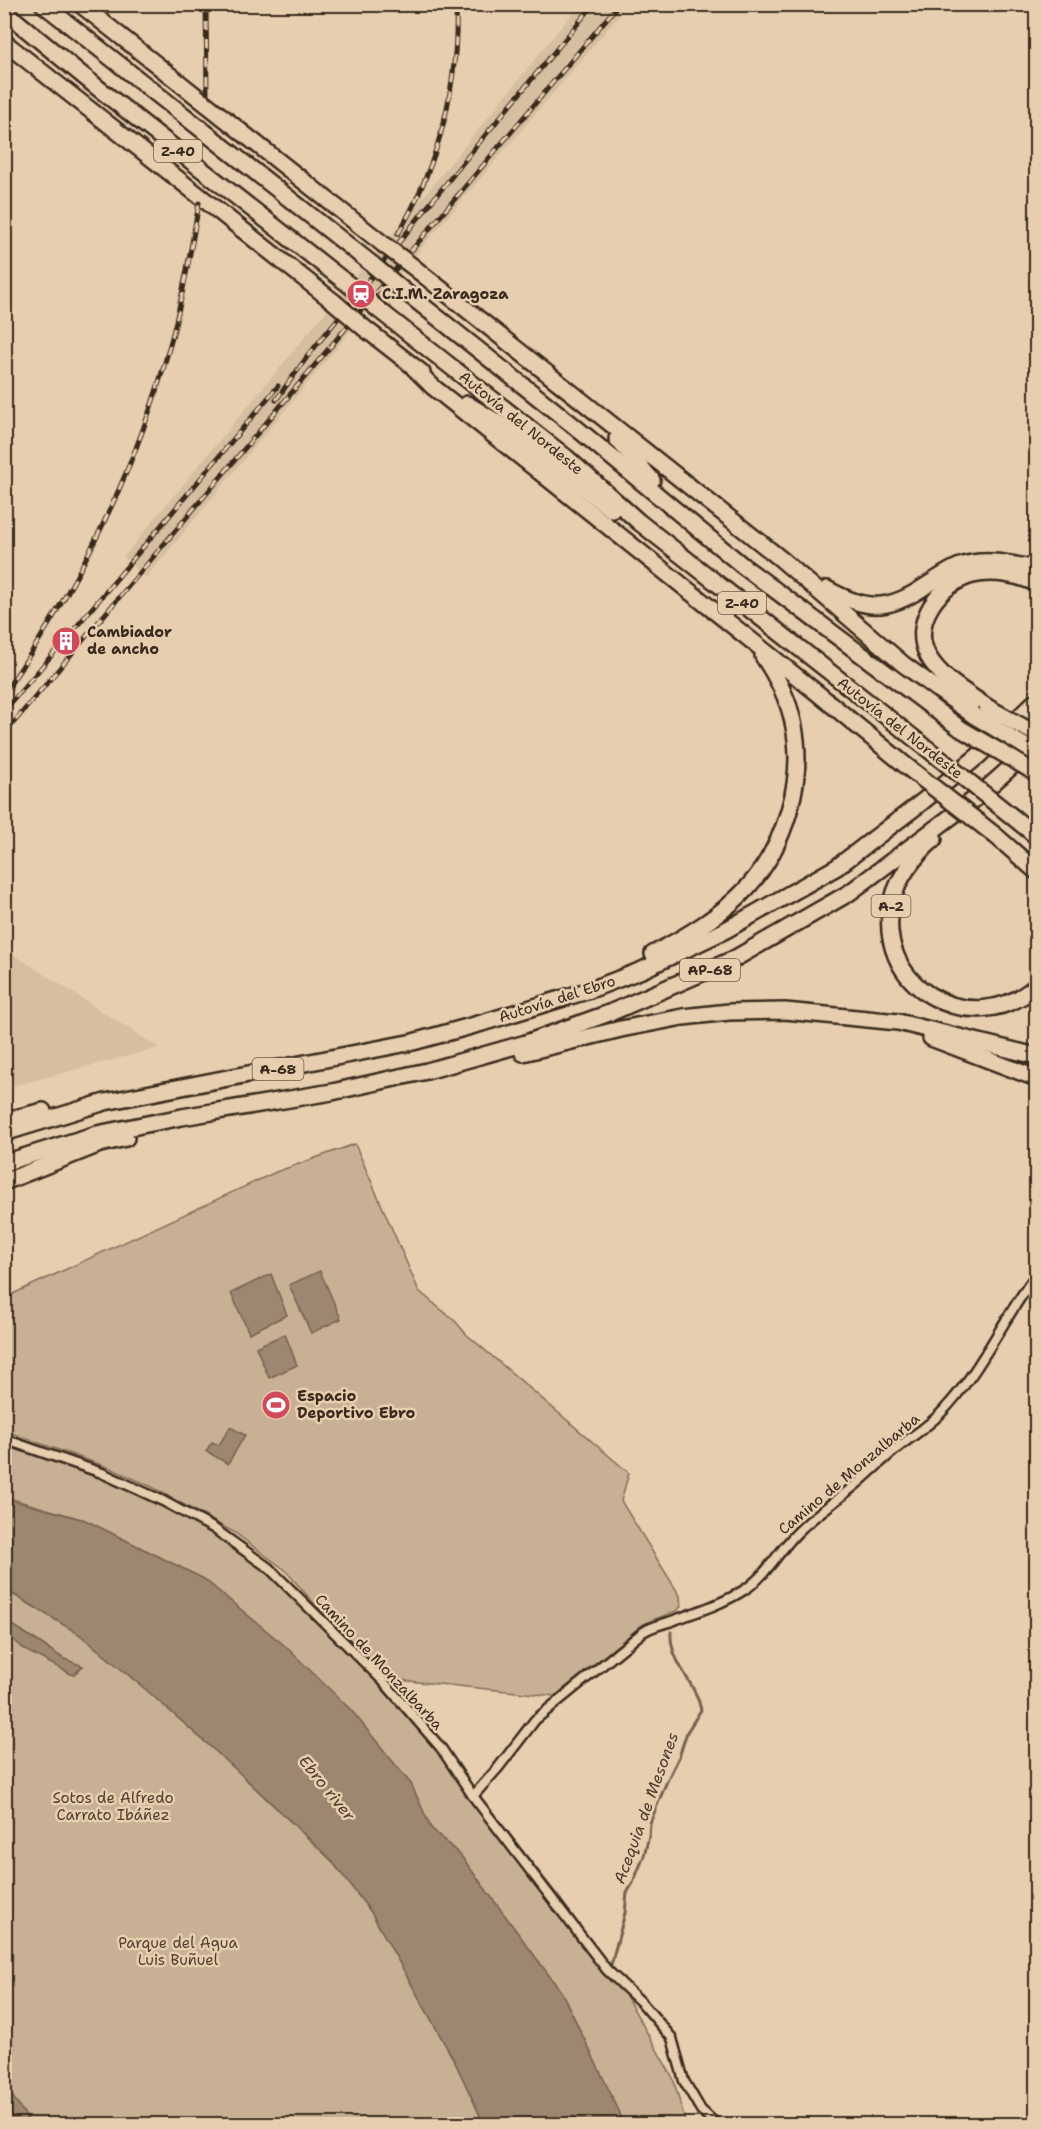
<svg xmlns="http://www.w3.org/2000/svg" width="1041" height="2129" font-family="'Shantell Sans',sans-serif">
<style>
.built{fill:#d6bfa0}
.green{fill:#c7b094;stroke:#816d59;stroke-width:1.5}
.water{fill:#9c8870;stroke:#75624f;stroke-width:1.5}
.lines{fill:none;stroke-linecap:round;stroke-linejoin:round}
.stream{stroke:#75624f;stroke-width:3}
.minor-casing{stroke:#3b2a1e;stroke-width:13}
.motorway-casing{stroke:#3b2a1e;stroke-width:20}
.minor{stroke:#e6ceae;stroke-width:8}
.motorway{stroke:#e6ceae;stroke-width:15}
.rail-casing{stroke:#3b2a1e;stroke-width:5}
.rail{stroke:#e6ceae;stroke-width:3;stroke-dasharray:9;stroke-linecap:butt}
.motorway-bridge-casing{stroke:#3b2a1e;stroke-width:20;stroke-linecap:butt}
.motorway-bridge{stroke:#e6ceae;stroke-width:15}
.labels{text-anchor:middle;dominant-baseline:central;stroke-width:5;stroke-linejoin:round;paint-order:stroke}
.shield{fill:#e6ceae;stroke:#6e5b49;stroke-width:1.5}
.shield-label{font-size:14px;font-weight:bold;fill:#3b2a1e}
.poi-label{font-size:15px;font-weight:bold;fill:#3b2a1e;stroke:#e6ceae;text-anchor:start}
.street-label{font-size:15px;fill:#3b2a1e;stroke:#e6ceae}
.park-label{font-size:15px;fill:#503e30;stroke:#e6ceae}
.water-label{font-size:16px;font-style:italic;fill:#4e3d2e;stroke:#e6ceae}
</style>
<rect width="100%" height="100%" fill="#e6ceae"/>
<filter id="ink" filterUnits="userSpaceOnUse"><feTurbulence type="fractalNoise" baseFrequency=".0167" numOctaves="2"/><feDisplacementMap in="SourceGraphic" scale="12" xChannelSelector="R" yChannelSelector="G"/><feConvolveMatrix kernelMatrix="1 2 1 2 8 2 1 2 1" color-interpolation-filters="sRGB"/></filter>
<g filter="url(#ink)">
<g class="built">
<polygon points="579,5 628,5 348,334 146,578 123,557 348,285 411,212"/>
<polygon points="5,949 159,1048 5,1088"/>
</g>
<g class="green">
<polygon points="355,1144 419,1291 456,1322 466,1334 629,1473 621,1501 680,1596 681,1607 676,1611 645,1623 555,1696 389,1679 313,1602 284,1569 235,1533 152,1487 110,1468 5,1431 4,1298 276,1172"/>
<polygon points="4,1439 163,1501 269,1568 428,1725 480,1796 559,1897 609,1966 673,2078 686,2124 623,2124 619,2111 562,1993 461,1856 431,1828 411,1784 204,1579 85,1520 5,1497"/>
<polygon points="4,1589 79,1634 144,1688 230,1764 331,1860 371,1912 455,2062 484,2124 5,2124 5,1633 27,1651 82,1666 64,1659 5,1620"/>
</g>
<g class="water">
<polygon points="320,1271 341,1319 311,1333 289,1285"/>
<polygon points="271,1274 287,1315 249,1333 231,1293"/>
<polygon points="285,1334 297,1365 269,1378 256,1347"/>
<polygon points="230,1427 245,1435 228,1464 206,1451 212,1442 219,1445"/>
<polygon points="4,1498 85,1520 204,1579 284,1645 352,1711 411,1784 431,1828 461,1856 562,1993 619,2111 623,2124 484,2124 455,2062 371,1912 331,1860 230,1764 144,1688 79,1634 5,1589"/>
<polygon points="5,1620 64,1659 83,1666 73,1675 27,1651 5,1633"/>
<polygon points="5,2085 31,2124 5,2124"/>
</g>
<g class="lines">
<path class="stream" d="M 611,1965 L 625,1913 L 627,1893 L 633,1883 L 644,1856 L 649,1836 L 650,1823 L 667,1781 L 679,1757 L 687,1732 L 701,1710 C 696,1682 669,1662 671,1632"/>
<g class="minor-casing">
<g id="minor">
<polyline points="4,1439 102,1473 163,1501 213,1528 269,1568 383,1681 441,1748 473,1796 607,1970 642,2003 672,2038 684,2081 701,2110 716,2124"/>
<path d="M 473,1796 L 498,1768 L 535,1720 L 643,1632 C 654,1625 665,1624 677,1619 C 699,1611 724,1603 744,1590 C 768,1575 781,1546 803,1527 C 818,1513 836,1501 853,1487 C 869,1474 884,1458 901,1445 C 914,1435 928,1426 940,1414 C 980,1373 1002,1320 1036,1275"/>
</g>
</g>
<g class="motorway-casing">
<g id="motorway">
<polyline points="43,4 373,265"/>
<polyline points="80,4 383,244"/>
<polyline points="4,11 98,88 353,288"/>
<polyline points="4,42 334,302"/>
<polyline points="412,266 781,559 903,664 973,715"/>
<polyline points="398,286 574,426 743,566 961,729"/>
<polyline points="379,310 567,458 639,522 929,750"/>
<polyline points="363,327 422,373"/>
<polyline points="414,368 433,387 816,692 910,769"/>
<polyline points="467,404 506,428 612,510"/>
<polyline points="617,439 652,480"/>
<path d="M 827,589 C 865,610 887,612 924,587 C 936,580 947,571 960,566 C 985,557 1011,564 1036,569"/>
<path d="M 987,707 C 967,693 941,679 928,656 C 910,622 940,583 973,575 C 993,570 1018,575 1036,583"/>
<polyline points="1014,818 1036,836"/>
<polyline points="996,836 1036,871"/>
<path d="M 934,839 C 916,855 899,875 893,899 C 870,985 971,1043 1036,986"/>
<path d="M 653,954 C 687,936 721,916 747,888 C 785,846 806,779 793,722 C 788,698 777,677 763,656"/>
<polyline points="931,1038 1036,1078"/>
<polyline points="523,1053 621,1029 683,1017 729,1012 785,1011 898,1022 1036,1056"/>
<polyline points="4,1121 43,1111"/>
<polyline points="4,1133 105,1102 413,1042 482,1023 590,990 642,970 724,931 837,867 922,802 978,756 1036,701"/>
<polyline points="4,1163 97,1134 182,1117 332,1092 427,1071 526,1043 612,1012 734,959 849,893 976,798 1036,745"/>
<polyline points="4,1182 100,1144 126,1138"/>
</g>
</g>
<use href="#minor" class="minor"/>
<use href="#motorway" class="motorway"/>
<g class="rail-casing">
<g id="rail">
<polyline points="206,4 207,93"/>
<path d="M 398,234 C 439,164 459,85 456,4"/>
<polyline points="276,400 307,357 473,150 594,4"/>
<polyline points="72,632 278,386"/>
<path d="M 4,693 C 79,586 137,468 171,341 C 183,296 191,250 199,203"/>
<polyline points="4,711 57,649"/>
<polyline points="4,734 619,4"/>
</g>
</g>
<use href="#rail" class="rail"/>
<g class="motorway-bridge-casing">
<g id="motorway-bridge">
<polyline points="383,244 412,266"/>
<polyline points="373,265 398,286"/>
<polyline points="353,288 379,310"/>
<polyline points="334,302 363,327"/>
<polyline points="987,707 1036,734"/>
<polyline points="973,715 1036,753"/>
<polyline points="961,729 1036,773"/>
<polyline points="929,750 1014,818"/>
<polyline points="910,769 996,836"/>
</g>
</g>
<use href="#motorway-bridge" class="motorway-bridge"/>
</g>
</g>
<defs>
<g id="station-disc" transform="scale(1.5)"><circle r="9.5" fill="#d1495b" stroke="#e6ceae"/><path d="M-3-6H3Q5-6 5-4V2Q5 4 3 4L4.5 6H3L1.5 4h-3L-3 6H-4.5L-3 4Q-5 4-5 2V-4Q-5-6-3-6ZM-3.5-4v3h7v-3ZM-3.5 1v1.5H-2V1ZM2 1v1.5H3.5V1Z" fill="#fff"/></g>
<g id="building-disc" transform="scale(1.5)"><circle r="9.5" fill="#d1495b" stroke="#e6ceae"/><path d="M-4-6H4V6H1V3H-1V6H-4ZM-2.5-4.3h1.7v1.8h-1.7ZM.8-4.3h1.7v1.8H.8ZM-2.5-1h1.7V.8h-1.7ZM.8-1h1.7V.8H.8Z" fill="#fff"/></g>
<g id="stadium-disc" transform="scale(1.5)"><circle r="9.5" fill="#d1495b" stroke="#e6ceae"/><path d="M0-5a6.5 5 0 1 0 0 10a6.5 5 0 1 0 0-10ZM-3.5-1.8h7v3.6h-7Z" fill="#fff"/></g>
</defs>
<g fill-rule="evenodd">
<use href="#station-disc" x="361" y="294"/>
<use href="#building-disc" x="66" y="641"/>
<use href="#stadium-disc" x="276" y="1405"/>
</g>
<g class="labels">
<g class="shield">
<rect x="154" y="140" width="48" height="22" rx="4.5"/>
<rect x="718" y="592" width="48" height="22" rx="4.5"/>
<rect x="871.5" y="895" width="39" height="22" rx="4.5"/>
<rect x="680" y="959" width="60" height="22" rx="4.5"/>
<rect x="252.5" y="1058" width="51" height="22" rx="4.5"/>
</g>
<g class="shield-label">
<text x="178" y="151">Z-40</text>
<text x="742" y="603">Z-40</text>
<text x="891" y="906">A-2</text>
<text x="710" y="970">AP-68</text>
<text x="278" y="1069">A-68</text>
</g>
<g class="poi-label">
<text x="382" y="294">C.I.M. Zaragoza</text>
<text x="87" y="632">Cambiador<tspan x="87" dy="17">de ancho</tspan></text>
<text x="297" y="1396">Espacio<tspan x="297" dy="17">Deportivo Ebro</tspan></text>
</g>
<g class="street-label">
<text transform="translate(521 423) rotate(39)">Autovía del Nordeste</text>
<text transform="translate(900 728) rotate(38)">Autovía del Nordeste</text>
<text transform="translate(557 999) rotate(-18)">Autovía del Ebro</text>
<text transform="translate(849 1474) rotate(-40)">Camino de Monzalbarba</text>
<text transform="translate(379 1662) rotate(47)">Camino de Monzalbarba</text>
</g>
<g class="park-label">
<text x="113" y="1798">Sotos de Alfredo<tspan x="113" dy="17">Carrato Ibáñez</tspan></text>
<text x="178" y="1943">Parque del Agua<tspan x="178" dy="17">Luis Buñuel</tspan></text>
</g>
<g class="water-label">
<text transform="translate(327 1788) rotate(51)">Ebro river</text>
<text transform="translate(646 1808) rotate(-70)">Acequia de Mesones</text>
</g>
</g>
<rect width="1041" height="2129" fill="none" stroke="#e6ceae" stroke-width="24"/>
<rect x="12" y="12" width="1017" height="2105" fill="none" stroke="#3b2a1e" stroke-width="2" filter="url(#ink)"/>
</svg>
